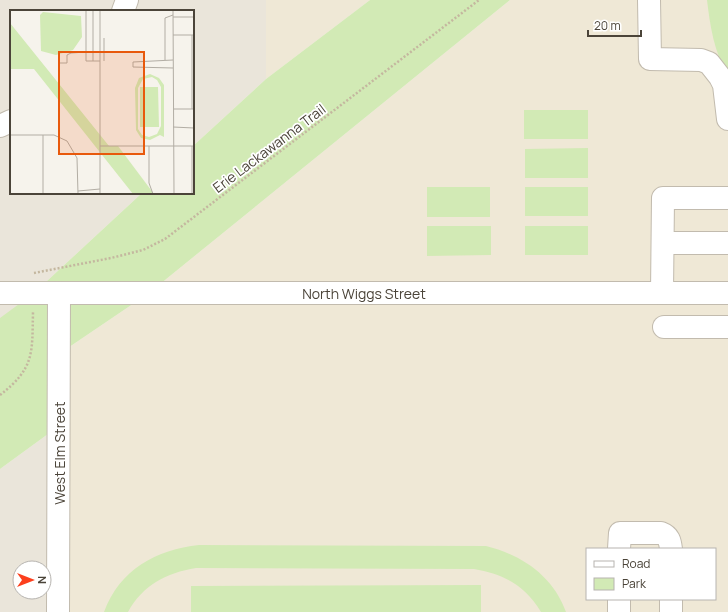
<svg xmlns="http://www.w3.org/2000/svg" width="728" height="612" font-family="Manrope,sans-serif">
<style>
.residential{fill:#eae5da;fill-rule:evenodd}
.education{fill:#efe8d6;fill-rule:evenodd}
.green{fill:#d2eab5}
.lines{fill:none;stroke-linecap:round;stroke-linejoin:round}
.minor-casing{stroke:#c2bbae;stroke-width:24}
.path{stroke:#c4b79f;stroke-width:2.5;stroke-dasharray:2 2;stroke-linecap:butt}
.minor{stroke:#fff;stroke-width:22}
.labels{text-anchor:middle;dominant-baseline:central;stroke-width:3.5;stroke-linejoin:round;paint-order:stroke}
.street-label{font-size:14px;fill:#4b4439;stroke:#fff}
.inset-road{fill:none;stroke:#b2ada4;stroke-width:1}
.view{fill:#e8590c;fill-opacity:0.15;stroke:#e8590c;stroke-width:2}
.inset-edge{fill:none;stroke:#4b4439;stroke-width:2}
</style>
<rect width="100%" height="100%" fill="#f6f3ec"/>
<g class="residential">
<polygon points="0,0 266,0 266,79 193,146 193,11 11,11 11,193 142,193 34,293 0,319"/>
<path d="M 59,426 L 57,612 L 0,612 L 0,469 ZM 20,568 L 44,568 L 44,592 L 20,592 Z"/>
</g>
<g class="education">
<polygon points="266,0 370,0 266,79"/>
<path d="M 510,0 L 728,0 L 728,612 L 57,612 L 53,358 L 149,293 ZM 587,549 L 715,549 L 715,599 L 587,599 Z"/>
</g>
<g class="green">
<polygon points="370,0 510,0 149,293 53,358 59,426 0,469 0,318 34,293 142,193 193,193 193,146 266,79"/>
<path d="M 707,0 L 728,0 L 728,75 C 714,53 710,25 707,0 Z"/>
<rect x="524" y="110" width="64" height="29"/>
<polygon points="588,148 588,178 525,178 525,149"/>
<rect x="427" y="187" width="63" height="30"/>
<rect x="525" y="187" width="63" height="29"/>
<polygon points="427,226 491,226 491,255 427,256"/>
<rect x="525" y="226" width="63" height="29"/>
<path d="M 199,545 L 486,546 C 522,555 553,576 566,612 L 541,612 C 525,585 503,574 474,569 L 196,568 C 166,573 143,585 128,612 L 104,612 C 120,569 156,550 199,545 Z"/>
<polygon points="481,585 481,612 191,612 191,586"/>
</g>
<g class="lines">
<g class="minor-casing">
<g id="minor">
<polyline points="649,0 650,59 701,60 709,63 720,77 724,85 728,119"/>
<polyline points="123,11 127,0"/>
<polyline points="0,126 11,121"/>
<polyline points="663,243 728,243"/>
<polyline points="0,293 728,293"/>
<polyline points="662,293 663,198 728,198"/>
<polyline points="664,327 728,327"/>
<path d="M 619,549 L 620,533 L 661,533 C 669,536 670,541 671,549"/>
<polyline points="58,612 59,293"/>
<polyline points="619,612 619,599"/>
<polyline points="671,612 671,599"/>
</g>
</g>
<g class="path">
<polyline points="34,273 111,258 143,250 165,239 479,0"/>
<path d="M 0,395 C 35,368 32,353 33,312"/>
</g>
<use href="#minor" class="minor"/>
</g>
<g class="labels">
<g class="street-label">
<text transform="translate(269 148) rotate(-37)">Erie Lackawanna Trail</text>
<text x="364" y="293">North Wiggs Street</text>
<text transform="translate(59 453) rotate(-90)">West Elm Street</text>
</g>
</g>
<g transform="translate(10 10)">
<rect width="184" height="184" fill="#f6f3ec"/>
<path d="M 33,2 L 71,6 L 72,27 L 63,40 L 46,45 L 31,41 L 30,5 ZM 0,13 L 99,136 L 108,136 L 144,184 L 123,184 L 24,59 L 0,59 ZM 140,64 L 149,68 L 154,75 L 154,127 L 150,125 L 140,130 L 131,128 L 126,120 L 125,78 L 129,68 ZM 142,67 L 147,70 L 151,77 L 151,116 L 147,124 L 139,127 L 132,125 L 128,119 L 128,78 L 133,69 ZM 130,77 L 148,77 L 149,117 L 130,117 Z" fill="#d2eab5" fill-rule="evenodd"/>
<path class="inset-road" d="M 76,0 L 76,51 L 90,51M 83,0 L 83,51M 90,0 L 90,184M 163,0 L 164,184M 163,7 L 184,7M 163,25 L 183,25M 182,25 L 182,99M 155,50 L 155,8 L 163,5M 163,50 L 123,52 L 123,57 L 163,58M 94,51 L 94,28M 48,53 L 57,53 L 57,45 L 61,43 L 76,42M 163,99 L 183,99M 163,117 L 184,118M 0,125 L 44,125 L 57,131 L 67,148 L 68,184M 33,125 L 33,184M 90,136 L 184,136M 139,136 L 139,173 L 143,184M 182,136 L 182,184M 68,181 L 90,179"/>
<path class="view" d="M 49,42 L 134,42 L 134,144 L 49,144 Z"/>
<rect width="184" height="184" class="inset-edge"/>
</g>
<rect x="586" y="548" width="130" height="52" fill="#ffffff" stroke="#b7b4b0"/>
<rect x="594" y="561" width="20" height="6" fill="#ffffff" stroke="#b7b4b0"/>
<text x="622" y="568" font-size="12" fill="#4b4439">Road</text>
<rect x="594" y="578" width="20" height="12" fill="#d2eab5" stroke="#b7b4b0"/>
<text x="622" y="588" font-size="12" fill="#4b4439">Park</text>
<g transform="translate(32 580) rotate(90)"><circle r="19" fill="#ffffff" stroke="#b7b4b0"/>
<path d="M0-3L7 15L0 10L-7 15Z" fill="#fc3f1d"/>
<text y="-6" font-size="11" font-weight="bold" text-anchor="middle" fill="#4b4439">N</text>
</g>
<path d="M588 30v6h53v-6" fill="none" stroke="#4b4439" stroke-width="2"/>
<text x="594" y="30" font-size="12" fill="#4b4439" stroke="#ffffff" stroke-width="3" paint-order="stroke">20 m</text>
</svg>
